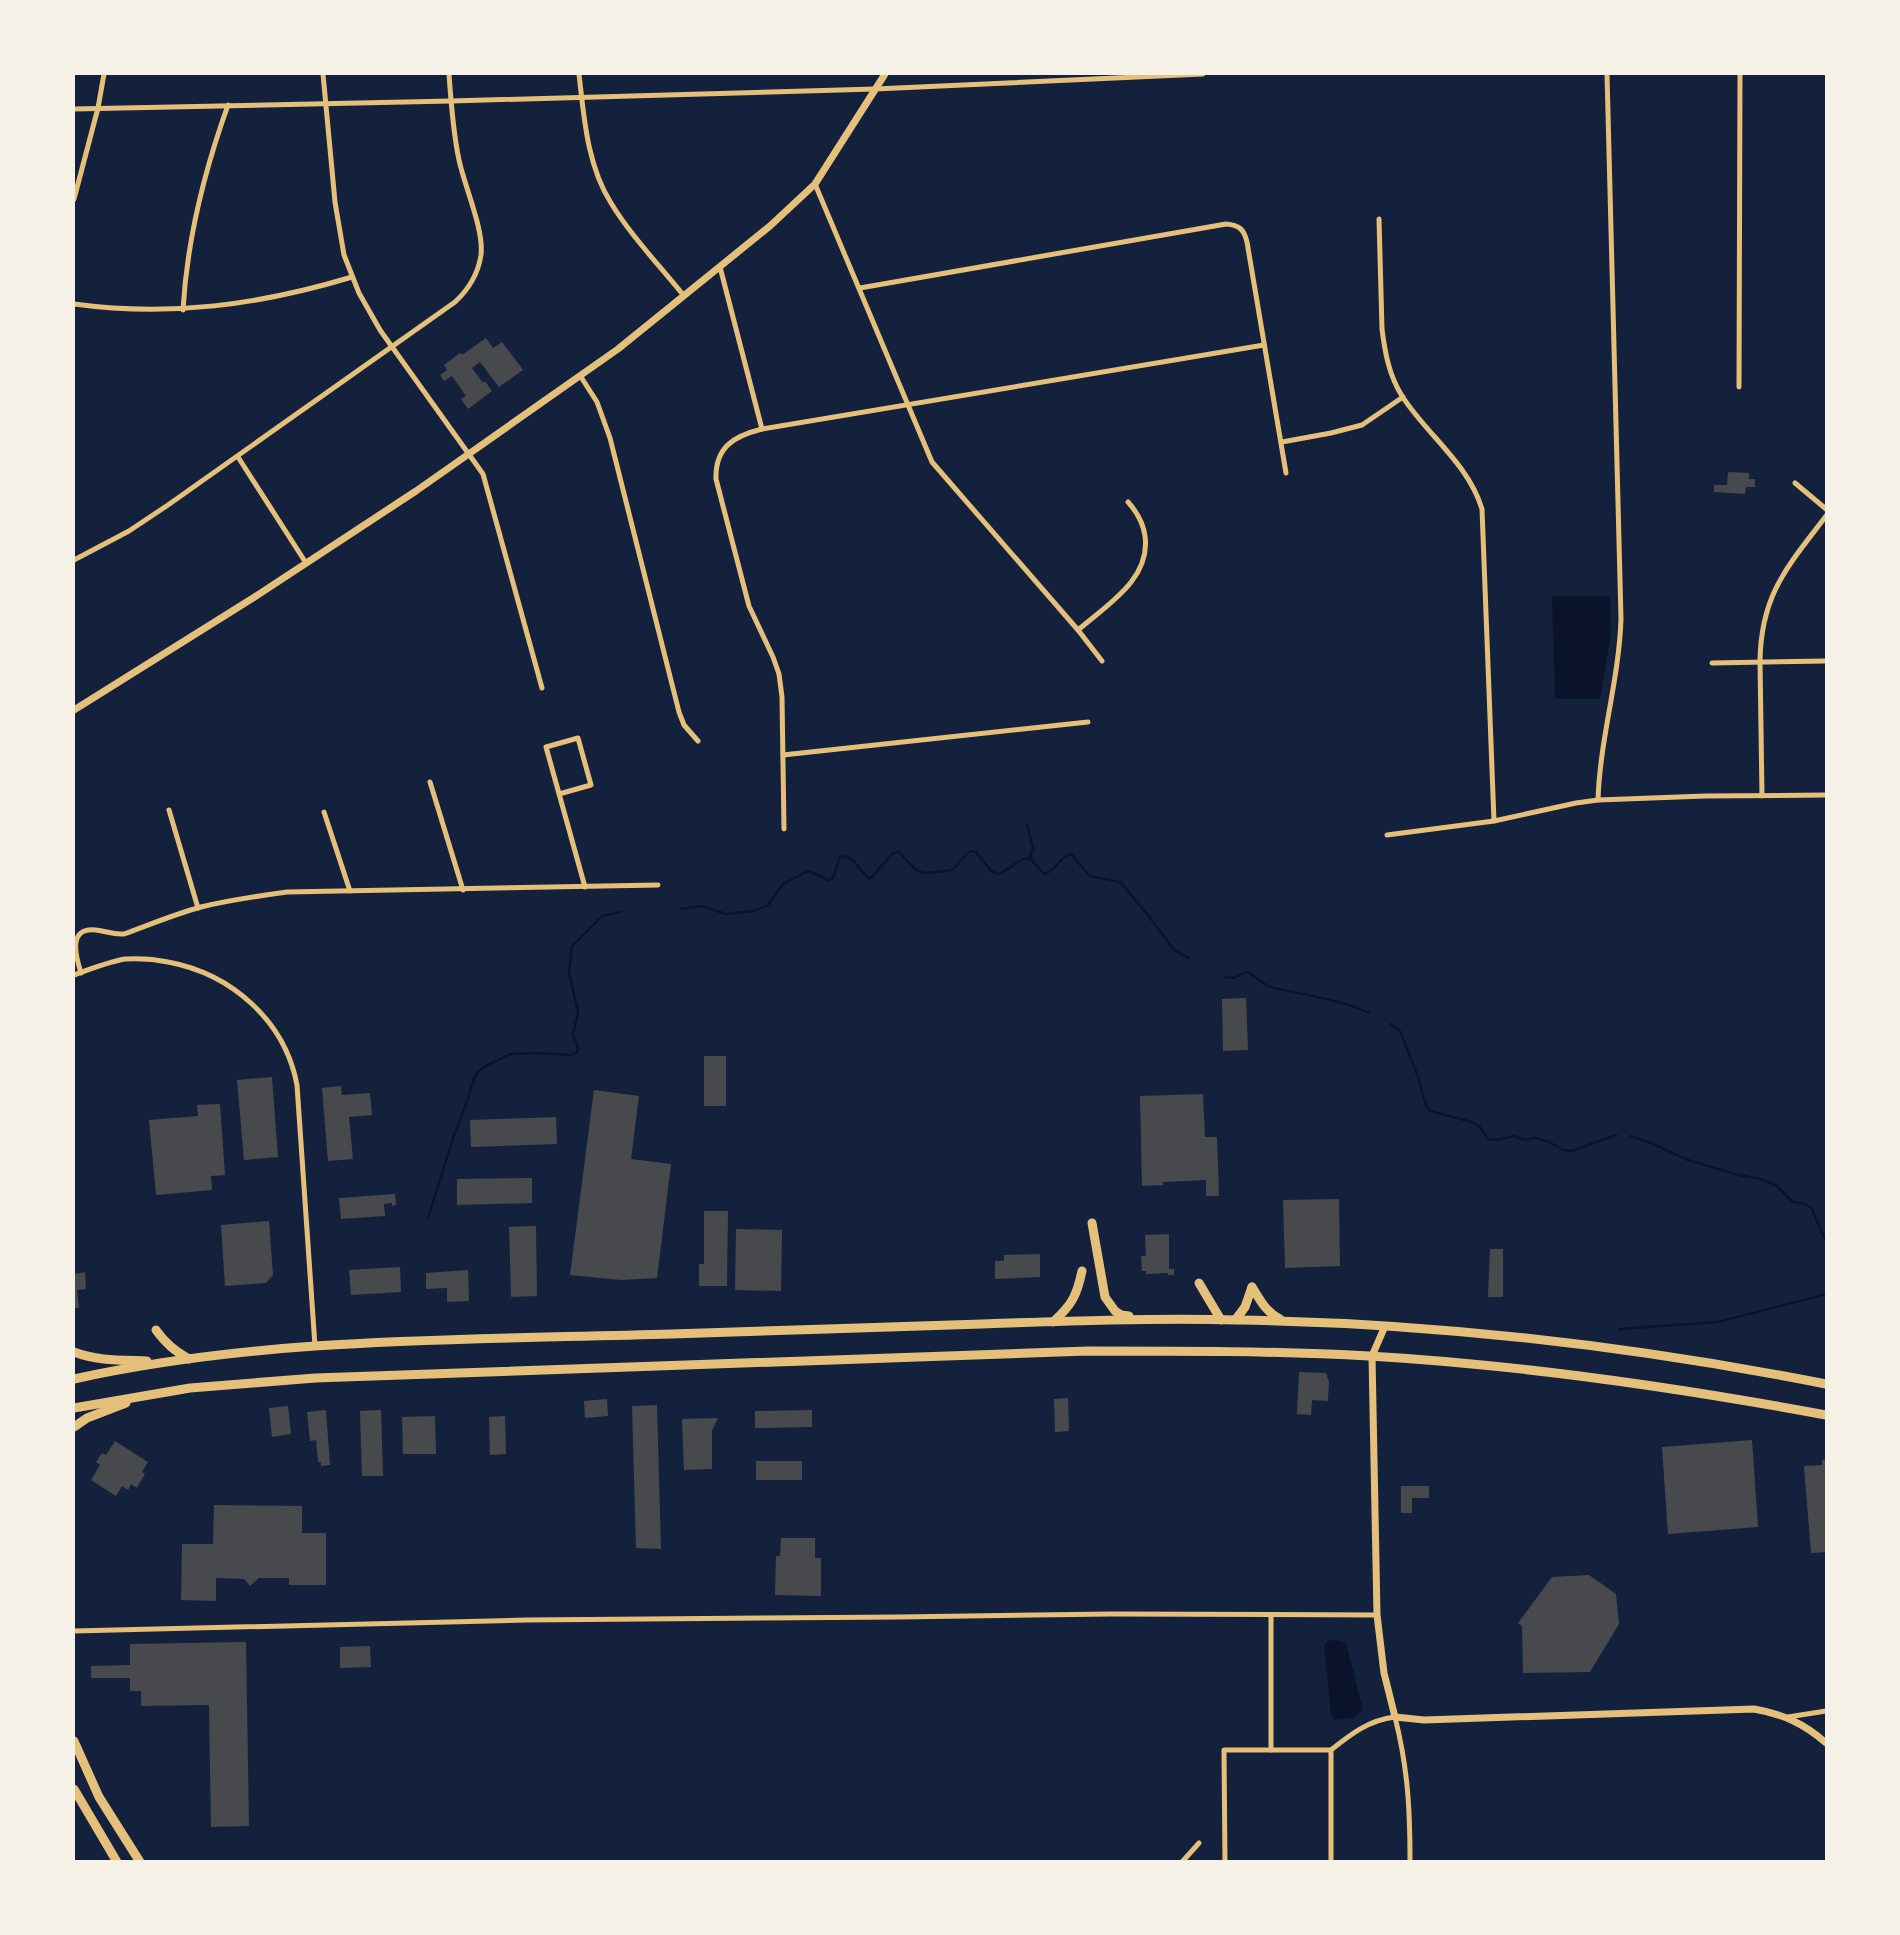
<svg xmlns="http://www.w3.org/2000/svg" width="1900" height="1935" font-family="Spectral,serif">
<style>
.water{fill:#0b132b}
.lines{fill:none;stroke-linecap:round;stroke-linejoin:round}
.stream{stroke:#0b132b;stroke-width:2.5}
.building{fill:#48494c}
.minor{stroke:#e5c07b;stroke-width:5}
.tertiary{stroke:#e5c07b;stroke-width:7}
.primary{stroke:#e5c07b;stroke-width:9}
</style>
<rect width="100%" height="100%" fill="#14213d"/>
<g class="water">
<polygon points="1552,596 1610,596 1611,633 1600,699 1555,699"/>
<polygon points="1335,1640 1345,1642 1348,1650 1362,1706 1362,1711 1353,1718 1335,1720 1331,1716 1324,1645 1328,1641"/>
</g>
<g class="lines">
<g class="stream">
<polyline points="1027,825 1033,848 1030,858"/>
<path d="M 681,909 L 701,906 L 726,914 L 753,911 L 767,906 L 783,884 L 806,872 L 811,872 L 828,880 L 833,878 L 840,857 C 854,853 858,871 869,878 L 872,877 L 893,853 L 899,852 C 922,878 918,874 952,870 L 970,851 L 976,852 L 992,872 L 1000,874 L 1023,859 L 1030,858 L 1044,874 C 1056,871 1059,857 1071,854 L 1090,876 L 1120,882 L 1148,915 L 1173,949 L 1189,958"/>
<path d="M 1225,977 L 1234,978 L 1246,972 C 1257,975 1260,985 1274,988 C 1307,996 1337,998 1369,1013"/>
<polyline points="1391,1024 1398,1029 1401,1033 1418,1077 1426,1106 1430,1111 1472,1122 1479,1126 1488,1139 1494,1140 1515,1136 1524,1140 1535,1138 1547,1141 1563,1150 1572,1151 1616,1135"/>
<polyline points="1631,1136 1651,1143 1688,1160 1739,1175 1761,1179 1777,1186 1793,1202 1805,1204 1812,1209 1821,1231 1826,1240"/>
<polyline points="428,1218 454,1135 468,1099 474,1078 478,1072 484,1067 510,1054 535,1053 572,1055 577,1052 578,1048 573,1035 578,1012 569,972 572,946 602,916 620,912"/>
<polyline points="1619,1329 1718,1322 1826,1294"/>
</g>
</g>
<g class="building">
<polygon points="486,338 493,348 502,342 523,370 499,387 480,362 472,368 483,383 485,381 492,391 468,409 461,399 466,396 452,376 444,381 440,375 447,370 444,365 460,353 462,355"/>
<polygon points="1728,472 1749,473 1749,479 1755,479 1755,487 1746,487 1745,494 1714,492 1714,485 1727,485"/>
<polygon points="1246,998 1248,1050 1223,1051 1222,999"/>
<rect x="704" y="1056" width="22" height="50"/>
<polygon points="272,1077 278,1157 244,1160 237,1080"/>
<polygon points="341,1086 342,1095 370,1093 372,1115 349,1117 353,1159 328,1161 322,1088"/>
<polygon points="594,1090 639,1096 631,1159 671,1164 657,1278 621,1280 570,1275"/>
<polygon points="1203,1094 1205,1137 1217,1137 1219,1196 1206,1196 1206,1180 1163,1182 1163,1185 1142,1186 1140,1096"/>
<polygon points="220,1104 225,1175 211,1176 212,1190 156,1195 149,1120 198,1116 197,1105"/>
<polygon points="556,1117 557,1144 471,1147 470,1120"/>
<polygon points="532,1178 532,1203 457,1205 457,1179"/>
<polygon points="395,1194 396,1205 392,1206 392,1203 384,1204 385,1216 341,1219 339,1198"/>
<polygon points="1339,1199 1340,1266 1285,1268 1283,1200"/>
<polygon points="704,1211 728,1211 727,1286 699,1286 699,1264 704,1264"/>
<polygon points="269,1221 273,1275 266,1283 225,1286 221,1225"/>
<polygon points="536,1226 537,1296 511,1297 509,1227"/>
<polygon points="736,1229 782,1230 781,1291 735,1290"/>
<polygon points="1169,1234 1169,1269 1174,1269 1174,1275 1168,1275 1168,1273 1146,1274 1146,1271 1142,1271 1141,1256 1146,1256 1145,1235"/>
<polygon points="1490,1249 1503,1249 1503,1297 1488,1297"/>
<polygon points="1040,1254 1040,1277 995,1279 995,1261 1004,1261 1004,1255"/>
<polygon points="400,1267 401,1292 351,1295 349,1270"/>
<polygon points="468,1270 469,1301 447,1302 447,1288 426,1289 426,1273"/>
<polygon points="85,1272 86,1289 77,1290 79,1308 74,1308 74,1274"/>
<polygon points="1299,1372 1326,1373 1329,1382 1328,1401 1312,1400 1311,1415 1297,1414"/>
<polygon points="1068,1398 1069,1431 1055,1432 1054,1399"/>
<polygon points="607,1399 608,1416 585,1418 584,1401"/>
<polygon points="657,1405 661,1549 636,1548 632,1406"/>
<polygon points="288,1406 291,1434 272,1437 269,1408"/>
<polygon points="326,1410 330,1465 321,1466 321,1462 318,1462 316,1440 310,1441 307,1412"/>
<polygon points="381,1410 383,1476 362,1476 360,1411"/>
<polygon points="812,1410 812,1427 755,1428 755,1411"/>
<polygon points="435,1416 436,1454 403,1454 402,1417"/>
<polygon points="505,1416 506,1454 490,1455 489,1417"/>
<polygon points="718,1418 712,1430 712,1469 684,1470 682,1419"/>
<polygon points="1752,1440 1758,1527 1668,1534 1662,1447"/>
<polygon points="115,1441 148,1462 142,1472 145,1474 137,1488 131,1484 128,1490 122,1486 116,1496 91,1480 100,1465 96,1462 102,1453 106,1455"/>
<polygon points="1826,1459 1826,1552 1811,1553 1804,1466 1822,1465 1822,1460"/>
<rect x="756" y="1461" width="46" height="19"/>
<polygon points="1401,1486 1429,1486 1429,1498 1412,1498 1412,1513 1401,1513"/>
<polygon points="214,1505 302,1506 302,1533 326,1533 326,1585 289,1585 289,1578 259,1578 250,1586 244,1579 216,1578 216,1601 181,1600 182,1544 213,1544"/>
<polygon points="781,1538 815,1538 815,1558 821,1558 821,1596 775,1595 776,1556 780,1556"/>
<polygon points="1589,1575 1616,1594 1619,1624 1590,1672 1523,1673 1522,1626 1518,1623 1552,1577"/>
<polygon points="246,1642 249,1826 211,1827 209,1705 141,1706 141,1691 130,1691 130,1678 91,1678 91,1666 130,1665 130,1644"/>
<polygon points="370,1646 371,1667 340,1668 340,1647"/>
</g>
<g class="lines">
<g class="minor">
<polyline points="323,74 335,202 344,255 359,293 380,330 483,474 542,688"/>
<path d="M 579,74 C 584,117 587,165 611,203 C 631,236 660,266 684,296"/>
<polyline points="74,109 451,101 875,89 1203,74"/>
<polyline points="815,184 932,462 1078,630 1102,661"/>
<polyline points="74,199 98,108 104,74"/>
<path d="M 1379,219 L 1382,329 C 1385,353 1389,375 1402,396 C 1427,435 1468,463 1482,509 L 1494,821"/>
<polyline points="720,267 762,429 1264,345"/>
<path d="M 860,288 L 1226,224 C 1239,225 1244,229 1247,242 L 1286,473"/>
<path d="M 74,304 C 170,317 259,305 352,277"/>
<path d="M 183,310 C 187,238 204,172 228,105"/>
<polyline points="581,377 597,402 610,438 679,712 684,725 698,741"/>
<polyline points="1739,387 1740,74"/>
<path d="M 762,429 C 734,436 715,447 716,479 L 749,606 L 773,657 L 779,674 L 782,697 L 784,829"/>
<polyline points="1282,442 1331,433 1362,425 1403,397"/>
<polyline points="238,457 306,563"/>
<polyline points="1795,483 1826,509"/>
<path d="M 74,560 L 129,531 L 168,505 L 455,302 C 469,289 478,275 481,255 C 484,229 465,188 459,160 C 453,132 451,103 449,74"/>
<path d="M 1078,630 C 1107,605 1151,579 1145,536 C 1143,522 1137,512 1128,502"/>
<polyline points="1712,663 1826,661"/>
<polyline points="783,755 1088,722"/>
<polyline points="430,782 463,890"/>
<polyline points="559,794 591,785 578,738 546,747 585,887"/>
<path d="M 1762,796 L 1760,661 C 1761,594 1788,566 1826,516"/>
<path d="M 1598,800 C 1600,738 1619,680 1621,619 L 1607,74"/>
<polyline points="169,810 198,908"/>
<polyline points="324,812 350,891"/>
<polyline points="1387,835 1494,821 1576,803 1598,800 1705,796 1826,795"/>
<path d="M 81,973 C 76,957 67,927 96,930 C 106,931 113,935 124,934 C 149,925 175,914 201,907 C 229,900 258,896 287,892 L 658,885"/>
<path d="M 74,975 C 90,969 108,962 125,959 C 140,958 154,959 168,962 C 232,974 285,1021 297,1085 L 315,1346"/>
<polyline points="1271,1615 1271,1750"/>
<polyline points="74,1631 527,1620 899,1617 1111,1614 1377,1615"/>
<polyline points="1788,1717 1826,1711"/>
<path d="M 1331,1750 C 1351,1734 1369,1720 1395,1717 C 1408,1769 1410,1809 1410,1862"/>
<polyline points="1182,1862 1199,1843"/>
<polyline points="1225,1862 1224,1750 1331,1750 1331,1862"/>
</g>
<g class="tertiary">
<polyline points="74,710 253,598 416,491 618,349 770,226 815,184 885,74"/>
<path d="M 1385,1326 L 1372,1356 L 1377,1615 L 1384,1673 L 1395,1717 L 1424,1720 L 1754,1709 C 1783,1714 1805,1724 1826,1743"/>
</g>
<g class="primary">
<polyline points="1092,1223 1105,1297 1115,1311 1121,1315 1129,1316"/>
<polyline points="1199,1283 1221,1320"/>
<path d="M 1252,1287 C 1260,1300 1266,1312 1280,1319"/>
<polyline points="1236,1319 1245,1307 1252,1287"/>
<path d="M 1053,1322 C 1072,1305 1077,1295 1082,1271"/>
<path d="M 156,1330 C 166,1344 175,1351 189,1359"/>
<path d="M 74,1352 C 97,1361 122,1360 147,1361"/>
<path d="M 74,1379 C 268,1336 474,1340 672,1334 C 775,1331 879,1327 982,1324 C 1067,1321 1153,1318 1238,1320 C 1435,1323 1633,1346 1826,1384"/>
<path d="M 74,1408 L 190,1388 L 315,1378 L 1088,1351 C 1182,1351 1275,1351 1369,1356 C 1523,1365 1675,1387 1826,1415"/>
<polyline points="74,1427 87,1418 126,1403"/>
<polyline points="74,1741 99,1797 140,1862"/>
<polyline points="74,1789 117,1862"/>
</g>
</g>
<rect width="1900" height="1935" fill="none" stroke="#f6f1e7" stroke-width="150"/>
</svg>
